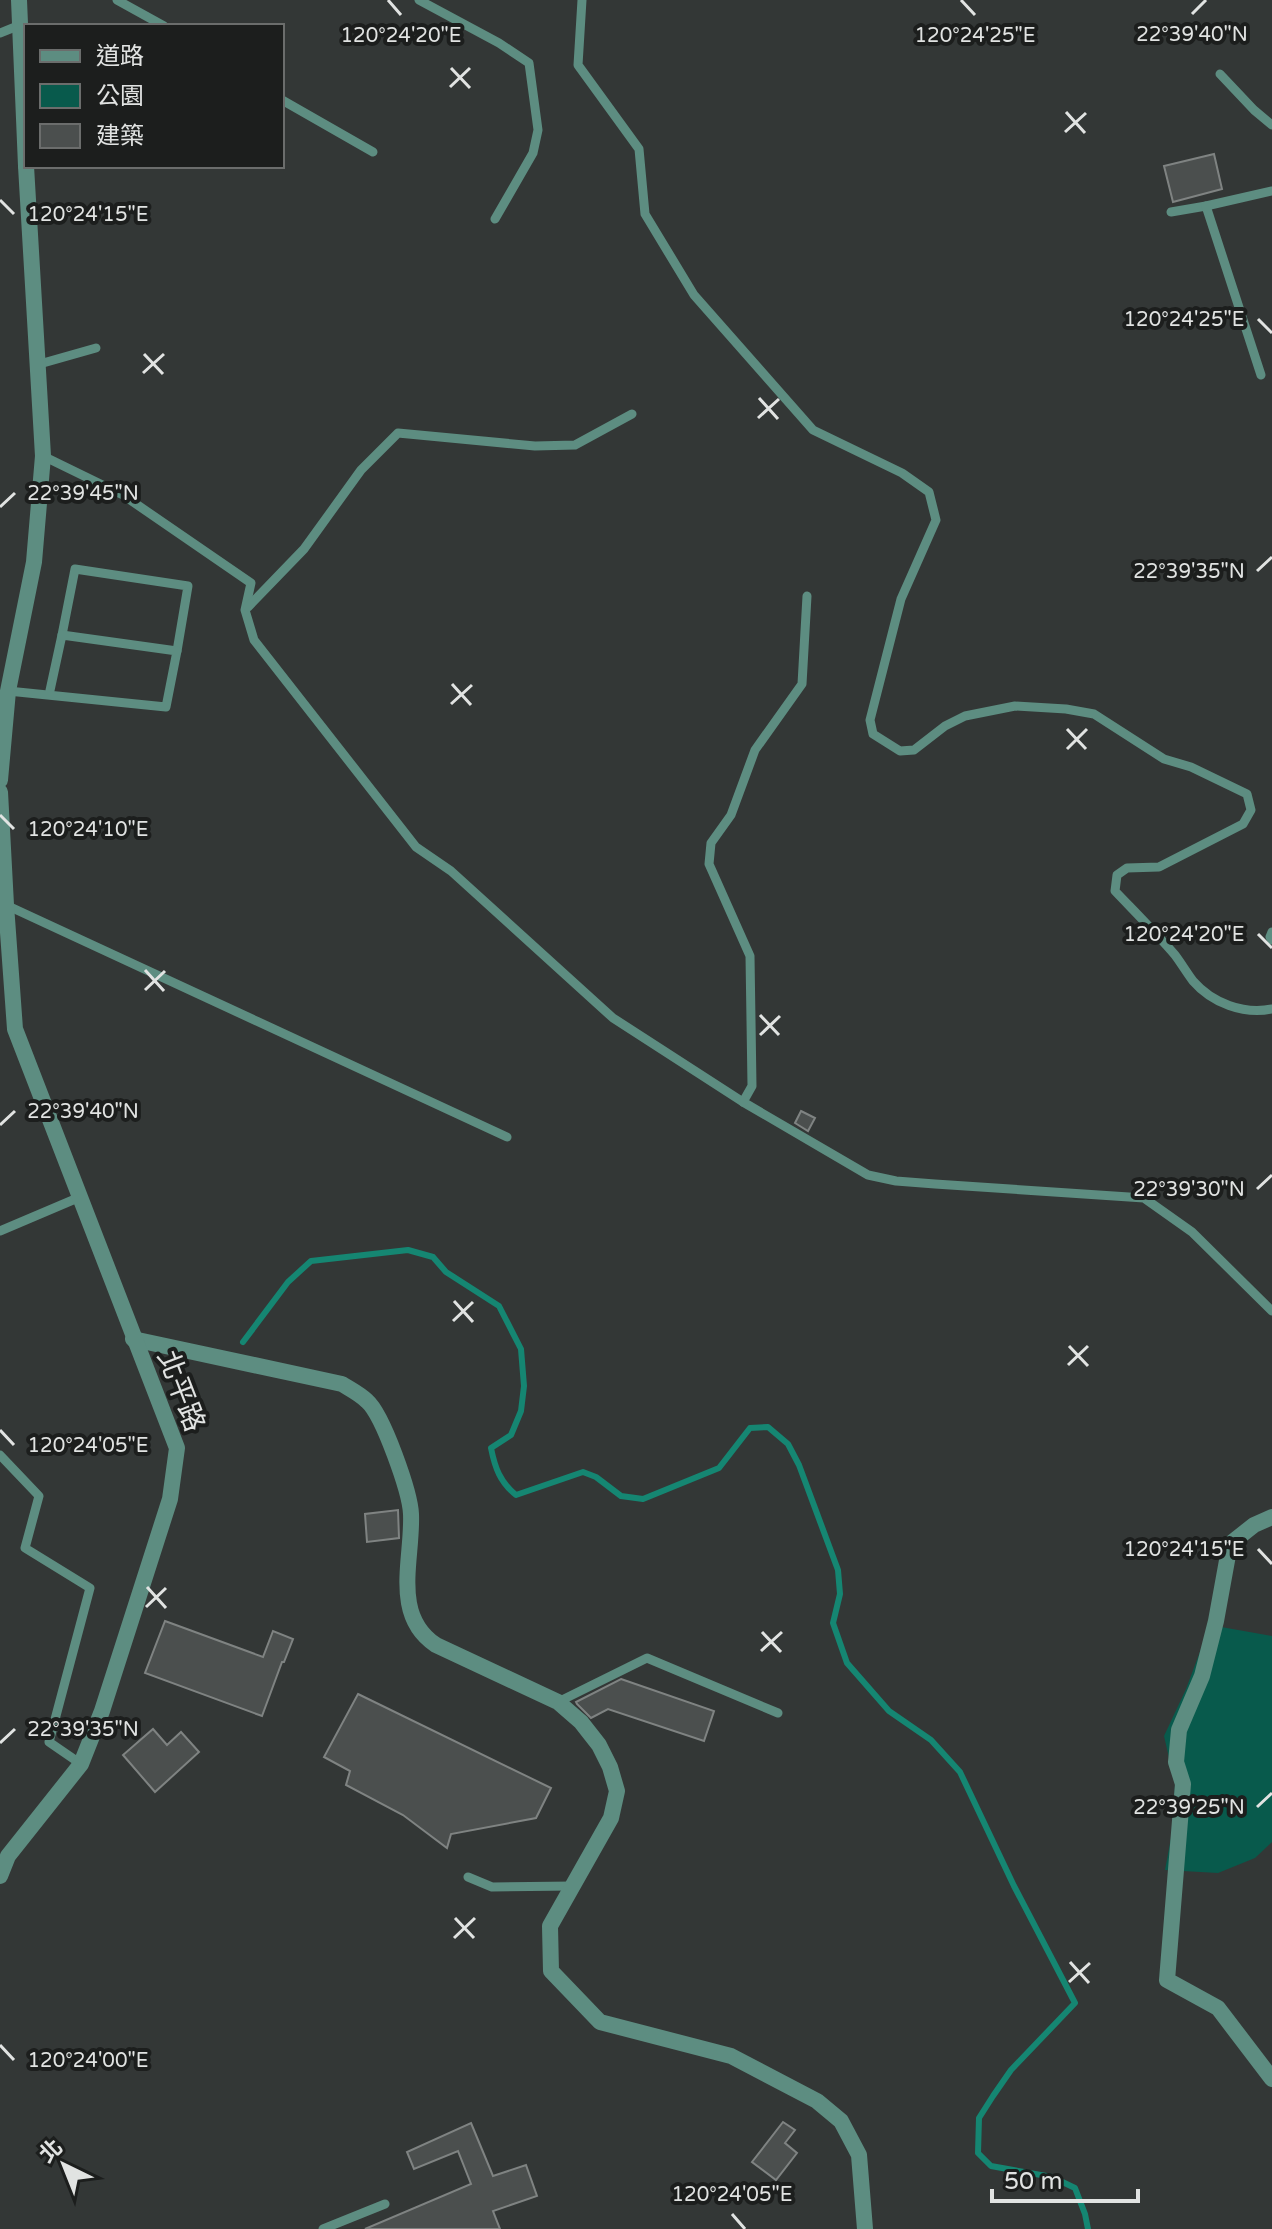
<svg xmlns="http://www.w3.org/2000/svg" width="1272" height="2229" font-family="'Varela Round','Noto Sans TC',sans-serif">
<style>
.green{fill:#085a4c}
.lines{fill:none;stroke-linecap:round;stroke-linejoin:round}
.stream{stroke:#158672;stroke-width:6}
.building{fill:#4b4f4e;stroke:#7f8382;stroke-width:2}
.service{stroke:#5d8d81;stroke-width:9}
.minor{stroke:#5d8d81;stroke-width:16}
.tertiary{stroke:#5d8d81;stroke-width:16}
.ticks{fill:none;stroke:#e1e3e2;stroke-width:3}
.labels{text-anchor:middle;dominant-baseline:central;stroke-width:8;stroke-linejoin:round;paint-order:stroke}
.street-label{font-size:28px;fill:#e1e3e2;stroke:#1c1e1d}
.ticks-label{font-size:20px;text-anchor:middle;fill:#e1e3e2;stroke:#1c1e1d;stroke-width:8;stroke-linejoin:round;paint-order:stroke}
</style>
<rect width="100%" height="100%" fill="#333736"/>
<polygon class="green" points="1210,1625 1272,1636 1272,1842 1255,1858 1218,1873 1165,1870 1173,1827 1175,1784 1164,1736 1186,1689"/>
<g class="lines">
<path class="stream" d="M 243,1342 L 288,1282 L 311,1261 L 408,1250 L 433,1257 L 446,1272 L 499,1306 L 521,1349 L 524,1386 L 521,1411 L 511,1435 L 491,1448 C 495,1468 500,1482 516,1495 L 583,1472 L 596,1477 L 621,1496 L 643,1499 L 719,1468 L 750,1428 L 768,1427 L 788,1444 L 799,1465 L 838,1570 L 840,1594 L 833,1623 L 847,1663 L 889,1711 L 931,1740 L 960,1772 L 1014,1886 L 1075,2003 L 1011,2070 L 993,2096 L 979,2118 L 978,2153 L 991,2166 L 1052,2177 L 1075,2188 L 1085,2214 L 1088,2229"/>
</g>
<g class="building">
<polygon points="1214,154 1222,189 1173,202 1164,166"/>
<polygon points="801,1111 815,1118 808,1131 795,1123"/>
<polygon points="398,1510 399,1538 367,1542 365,1514"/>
<polygon points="165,1621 263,1657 273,1631 293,1639 284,1662 282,1662 262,1716 145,1673"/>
<polygon points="621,1679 714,1711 704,1741 608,1709 591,1718 577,1704 576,1702"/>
<polygon points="358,1694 551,1788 536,1818 451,1834 447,1848 403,1815 346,1785 350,1771 324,1757"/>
<polygon points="153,1729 167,1745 181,1732 199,1752 155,1792 123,1755"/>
<polygon points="783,2122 795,2130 785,2143 797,2153 776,2180 752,2162"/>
<polygon points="471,2123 493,2176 526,2165 537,2196 493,2211 500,2229 365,2229 471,2184 458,2151 414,2169 407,2152"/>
</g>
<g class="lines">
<g class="service">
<polyline points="117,0 164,26"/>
<polyline points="419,0 499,43 529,63 538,130 533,153 495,219"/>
<path d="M 582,0 L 578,65 L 639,149 L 645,214 L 694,295 L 813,430 L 902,473 L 929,492 L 936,520 L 901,599 L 870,720 L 873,734 L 900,751 L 914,750 L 945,726 L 965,716 L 1015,706 L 1066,709 L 1094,714 L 1164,759 L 1191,767 L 1247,794 L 1251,810 L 1243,824 L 1159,867 L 1127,868 L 1117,875 L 1115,891 C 1135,912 1156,933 1175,955 C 1181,963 1187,973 1193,981 C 1212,1003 1244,1015 1272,1009"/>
<polyline points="0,33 20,25"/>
<polyline points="1220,74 1254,110 1272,125"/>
<polyline points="282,100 373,152"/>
<polyline points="1171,212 1206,206"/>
<polyline points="36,365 96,348"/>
<polyline points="1261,375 1206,206 1272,191"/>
<polyline points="43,456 123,495 251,583 245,610 254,640 416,847 451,871 613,1018 743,1102 868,1175 896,1181 935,1184 1144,1198 1192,1232 1272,1311"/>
<polyline points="248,607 304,549 361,470 398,433 535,446 575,445 632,414"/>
<polyline points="62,635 75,569 188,586 177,651"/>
<polyline points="8,691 166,707 177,651 62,635 49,695"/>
<polyline points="6,905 507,1137"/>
<polyline points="1272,932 1270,937 1272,940"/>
<polyline points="743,1102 752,1086 750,956 709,864 711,843 731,815 755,750 802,684 807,596"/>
<polyline points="0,1231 80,1197"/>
<polyline points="0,1455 39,1496 25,1548 90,1588 49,1742 81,1764"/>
<polyline points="558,1702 647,1658 778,1713"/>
<polyline points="468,1877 492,1887 573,1886"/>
<polyline points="323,2229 385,2204"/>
</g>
<g class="minor">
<path d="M 133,1339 L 342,1384 C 350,1389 360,1394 367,1401 C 383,1415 410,1492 411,1514 C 413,1559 391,1615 436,1645 L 558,1702 L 581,1722 L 599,1745 L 610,1767 L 617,1791 L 611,1818 L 550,1926 L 551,1971 L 600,2022 L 731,2056 L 817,2101 L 841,2121 L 859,2155 L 865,2229"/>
<polyline points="1272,1517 1254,1525 1230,1544 1216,1621 1202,1676 1179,1730 1176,1762 1183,1784 1167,1980 1218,2008 1272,2079"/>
</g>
<g class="tertiary">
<polyline points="19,0 26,166"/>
<polyline points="0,780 8,691 34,562 43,456 26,166"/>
<polyline points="0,792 6,905 15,1029 177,1448 170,1499 102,1711 81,1764 8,1856 0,1876"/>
</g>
</g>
<path class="ticks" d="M 388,0 L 401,15M 961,0 L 975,15M 1192,14 L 1206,0M 451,68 L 470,88M 450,87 L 470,68M 1066,112 L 1085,133M 1065,132 L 1086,113M 0,200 L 14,214M 1258,319 L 1272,333M 144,354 L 163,374M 143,373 L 164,354M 759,398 L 778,419M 758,418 L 779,399M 0,507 L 15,493M 1257,571 L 1272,557M 452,684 L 471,705M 451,704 L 472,685M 1067,729 L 1086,749M 1067,749 L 1087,729M 0,815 L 14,829M 1258,934 L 1272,948M 145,970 L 164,991M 145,990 L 165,971M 760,1015 L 779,1035M 760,1035 L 780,1016M 0,1125 L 15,1111M 1257,1189 L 1272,1175M 454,1301 L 473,1322M 453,1321 L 473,1302M 1069,1346 L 1088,1366M 1068,1365 L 1088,1346M 0,1430 L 14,1445M 1258,1549 L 1272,1564M 147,1587 L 166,1608M 146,1607 L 166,1588M 762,1632 L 781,1652M 761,1651 L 782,1632M 0,1743 L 15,1729M 1257,1807 L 1272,1793M 455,1918 L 474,1938M 454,1938 L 475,1918M 1070,1962 L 1089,1983M 1069,1982 L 1090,1963M 0,2045 L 14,2060M 732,2214 L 745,2229"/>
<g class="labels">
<g class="street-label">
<text transform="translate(181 1391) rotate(69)">北平路</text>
</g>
</g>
<g class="ticks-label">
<text x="1192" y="41">22°39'40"N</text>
<text x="401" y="42">120°24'20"E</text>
<text x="975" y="42">120°24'25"E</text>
<text x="88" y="221">120°24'15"E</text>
<text x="1184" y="326">120°24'25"E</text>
<text x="83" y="500">22°39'45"N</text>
<text x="1189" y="578">22°39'35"N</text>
<text x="88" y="836">120°24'10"E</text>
<text x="1184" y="941">120°24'20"E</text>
<text x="83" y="1118">22°39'40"N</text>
<text x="1189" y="1196">22°39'30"N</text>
<text x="88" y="1452">120°24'05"E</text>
<text x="1184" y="1556">120°24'15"E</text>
<text x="83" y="1736">22°39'35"N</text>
<text x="1189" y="1814">22°39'25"N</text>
<text x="88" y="2067">120°24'00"E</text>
<text x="732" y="2201">120°24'05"E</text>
</g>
<rect x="24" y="24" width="260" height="144" fill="#1c1e1d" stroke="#6b6d6c" stroke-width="2"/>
<rect x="40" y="50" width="40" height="12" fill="#5d8d81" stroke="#6b6d6c" stroke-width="2"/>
<text x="96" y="64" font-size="24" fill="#e1e3e2">道路</text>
<rect x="40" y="84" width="40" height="24" fill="#085a4c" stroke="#6b6d6c" stroke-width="2"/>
<text x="96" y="104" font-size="24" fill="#e1e3e2">公園</text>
<rect x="40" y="124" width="40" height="24" fill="#4b4f4e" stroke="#6b6d6c" stroke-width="2"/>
<text x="96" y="144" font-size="24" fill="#e1e3e2">建築</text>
<g transform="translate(64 2165) rotate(317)" stroke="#1c1e1d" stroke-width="6" paint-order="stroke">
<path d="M0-6L14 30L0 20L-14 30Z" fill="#e1e3e2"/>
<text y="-12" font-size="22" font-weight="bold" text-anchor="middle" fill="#e1e3e2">北</text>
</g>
<path d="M992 2189v12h146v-12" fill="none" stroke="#e1e3e2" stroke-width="4"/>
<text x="1004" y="2189" font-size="24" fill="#e1e3e2" stroke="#1c1e1d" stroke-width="6" paint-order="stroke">50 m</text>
</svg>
